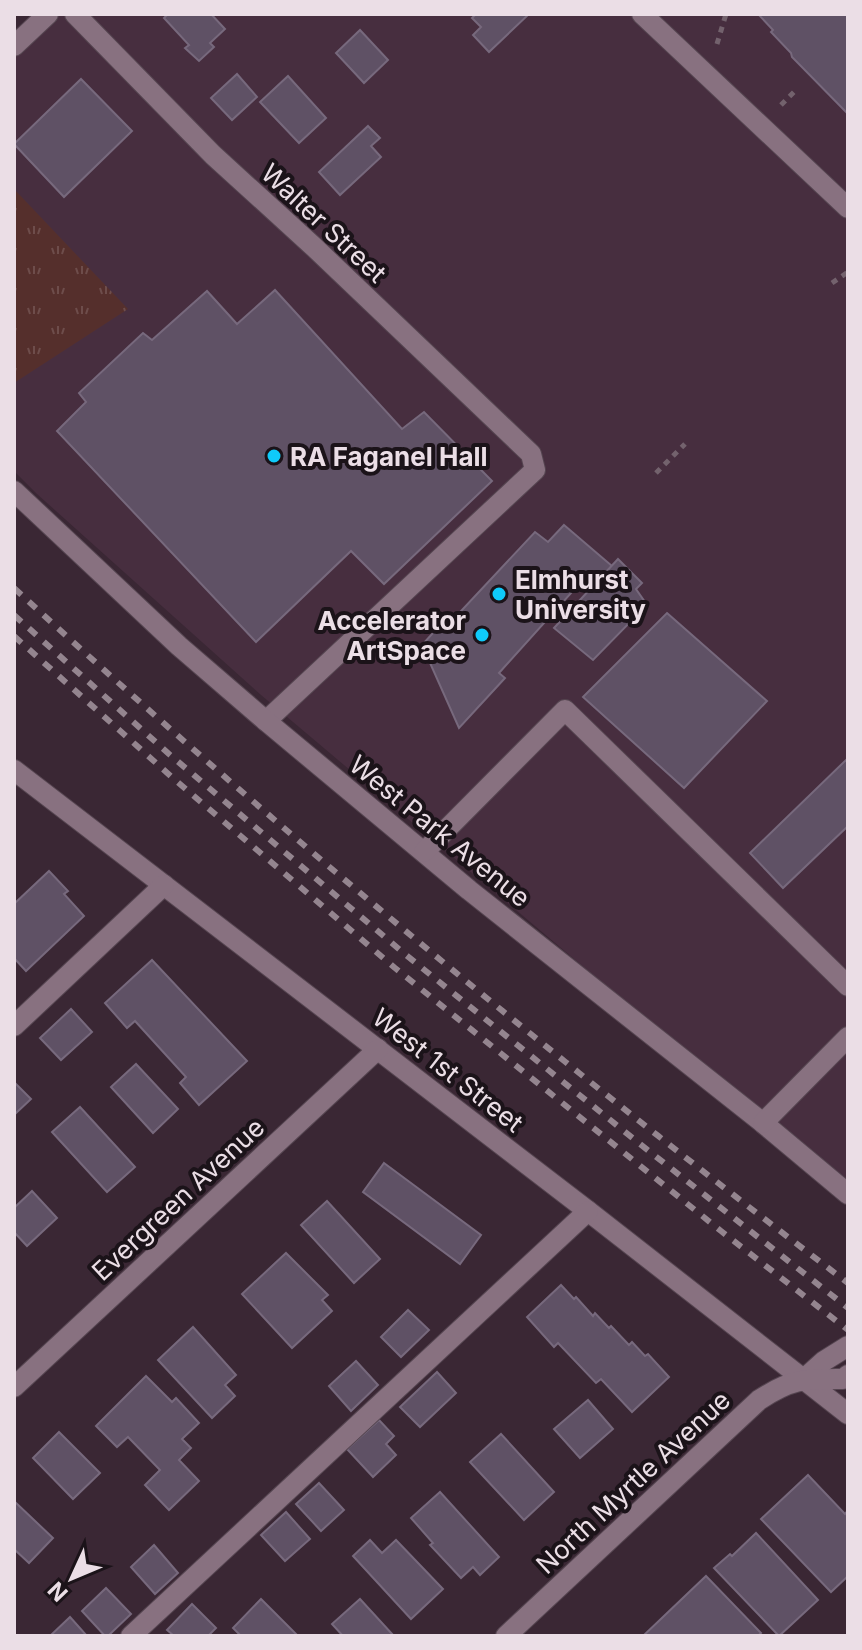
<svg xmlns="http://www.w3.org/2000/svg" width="862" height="1650" font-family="Inter,sans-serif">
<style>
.built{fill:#472e3f}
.park{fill:url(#park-tufts)}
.building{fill:#5f5165;stroke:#77697d;stroke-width:2}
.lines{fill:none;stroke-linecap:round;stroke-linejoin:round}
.minor-casing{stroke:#554550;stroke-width:22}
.path{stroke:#73626d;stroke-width:5;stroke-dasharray:6 6;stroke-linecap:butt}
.minor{stroke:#887180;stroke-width:20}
.rail{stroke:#94858f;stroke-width:6;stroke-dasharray:10 10;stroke-linecap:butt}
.poi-dot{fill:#0fcafa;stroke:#1b1319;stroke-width:3}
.labels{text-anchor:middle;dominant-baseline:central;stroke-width:8;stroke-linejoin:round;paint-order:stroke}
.street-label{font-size:26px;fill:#ebdee6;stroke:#1b1319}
.poi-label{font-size:26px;font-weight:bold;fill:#ebdee6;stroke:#1b1319;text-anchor:start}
</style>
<defs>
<pattern id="park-tufts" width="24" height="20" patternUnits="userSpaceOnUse" patternTransform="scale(2)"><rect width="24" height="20" fill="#552f2c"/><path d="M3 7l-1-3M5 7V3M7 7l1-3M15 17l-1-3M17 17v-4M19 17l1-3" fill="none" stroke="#6e4d4b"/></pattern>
</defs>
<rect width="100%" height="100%" fill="#3a2734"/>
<polygon class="built" points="48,14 848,14 848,1190 261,695 37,494 14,471 14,46"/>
<polygon class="park" points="14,189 128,309 14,383"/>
<g class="building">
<polygon points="168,14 211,14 225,29 210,43 214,47 199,61 185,48 189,45 164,18"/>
<polygon points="476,14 529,14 489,52 473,35 481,27 472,18"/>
<polygon points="758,14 848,14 848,114 792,57 791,53 771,32 773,30"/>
<polygon points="360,30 388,60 364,83 336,53"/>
<polygon points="237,74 257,97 232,120 211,98"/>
<polygon points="288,76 326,118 299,143 260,102"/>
<polygon points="81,79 132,131 64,197 14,144"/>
<polygon points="368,126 380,138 371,146 381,157 340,195 319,172"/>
<polygon points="275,290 402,429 424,412 492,481 384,584 351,551 256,642 57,431 86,402 79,393 143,333 152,340 207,291 237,324"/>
<polygon points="564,525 612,566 598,580 589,573 499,673 505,678 459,728 422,645 443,622 448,625 535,532 548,542"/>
<polygon points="618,559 642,583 636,589 647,605 593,660 554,628"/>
<polygon points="667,613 767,701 684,788 583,697"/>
<polygon points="846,760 848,763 848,826 783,888 750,853"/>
<polygon points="49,871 68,891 64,894 84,916 26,971 14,958 14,904"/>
<polygon points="152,960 247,1061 199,1105 180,1083 186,1077 135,1021 127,1028 105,1003"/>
<polygon points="71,1009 92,1032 61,1060 40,1038"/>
<polygon points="136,1064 178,1109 153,1133 111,1087"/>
<polygon points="14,1082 31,1099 16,1113 14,1111"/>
<polygon points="80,1107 135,1167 107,1192 52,1132"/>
<polygon points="384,1163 481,1235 460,1264 363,1192"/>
<polygon points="32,1191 57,1218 27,1246 14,1232 14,1208"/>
<polygon points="327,1201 380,1259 354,1283 301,1225"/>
<polygon points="286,1253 328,1295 322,1300 332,1311 292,1348 242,1294"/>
<polygon points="561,1285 574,1299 576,1297 593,1316 595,1313 609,1328 611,1326 629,1345 632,1342 645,1356 648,1354 669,1377 632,1412 601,1379 596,1383 558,1343 554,1347 527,1317"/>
<polygon points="408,1310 429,1330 401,1357 381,1337"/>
<polygon points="193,1327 236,1375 225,1385 235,1396 212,1418 158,1360"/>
<polygon points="356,1361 378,1385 351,1411 329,1386"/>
<polygon points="437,1372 456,1393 420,1427 400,1407"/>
<polygon points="146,1376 172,1402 176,1398 199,1423 182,1439 191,1448 179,1460 199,1481 169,1510 145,1485 160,1470 128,1437 117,1447 96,1426"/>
<polygon points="588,1400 613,1429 580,1458 554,1429"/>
<polygon points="379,1420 394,1436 386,1444 396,1455 373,1477 347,1449"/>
<polygon points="59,1432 100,1473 73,1499 33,1458"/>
<polygon points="501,1434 554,1492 524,1520 470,1462"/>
<polygon points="808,1475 845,1514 848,1510 848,1576 831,1592 761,1519"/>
<polygon points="319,1483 344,1510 321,1531 296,1504"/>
<polygon points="440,1492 499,1557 480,1575 473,1567 461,1578 430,1545 433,1543 411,1518"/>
<polygon points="14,1501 53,1538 29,1563 14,1549"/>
<polygon points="286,1512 310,1539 285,1561 261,1535"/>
<polygon points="756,1533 818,1600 779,1636 714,1568 730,1554 732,1556"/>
<polygon points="370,1540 382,1553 396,1540 443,1589 411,1619 353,1556"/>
<polygon points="154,1545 178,1573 155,1594 131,1567"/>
<polygon points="706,1576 761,1633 758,1636 643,1636"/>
<polygon points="106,1588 131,1614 108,1636 105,1636 82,1611"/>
<polygon points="261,1599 298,1636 241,1636 233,1628"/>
<polygon points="360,1599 393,1635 391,1636 343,1636 332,1624"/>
<polygon points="192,1604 216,1628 208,1636 174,1636 167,1630"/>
<polygon points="70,1617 87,1636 50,1636"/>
</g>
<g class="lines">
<g class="minor-casing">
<g id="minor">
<polyline points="75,14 213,155 314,247 531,454 535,470 266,721"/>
<polyline points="642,14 848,208"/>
<polyline points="14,46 48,14"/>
<polyline points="14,491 179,646 266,721 469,890 763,1123 848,1194"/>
<polyline points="14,770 588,1211 848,1414"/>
<polyline points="424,852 565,710 848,986"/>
<polyline points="14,1026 164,885"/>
<polyline points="763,1123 848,1037"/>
<polyline points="804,1379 824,1361 848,1346"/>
<polyline points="14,1387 378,1049"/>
<polyline points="131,1636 588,1211"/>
<path d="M 506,1636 L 759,1400 C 793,1378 804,1379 843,1379 L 848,1375"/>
</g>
</g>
<g class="path">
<polyline points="717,44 726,14"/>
<polyline points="781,105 797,89"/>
<polyline points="832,283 848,272"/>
<polyline points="656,473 685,444"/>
</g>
<use href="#minor" class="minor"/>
<g class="rail">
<path d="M 14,588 C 280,833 560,1064 848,1283"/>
<polyline points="14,615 169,754 406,955 640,1144 848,1308"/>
<polyline points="14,636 174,779 395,968 721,1231 848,1330"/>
</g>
</g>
<g class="poi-dot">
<circle cx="274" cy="456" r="8"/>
<circle cx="499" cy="594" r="8"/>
<circle cx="482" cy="635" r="8"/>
</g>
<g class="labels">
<g class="street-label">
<text transform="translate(324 223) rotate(43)">Walter Street</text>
<text transform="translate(440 831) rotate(39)">West Park Avenue</text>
<text transform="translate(448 1070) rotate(38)">West 1st Street</text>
<text transform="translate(178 1199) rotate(-43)">Evergreen Avenue</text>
<text transform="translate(633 1482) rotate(-43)">North Myrtle Avenue</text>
</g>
<g class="poi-label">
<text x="290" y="456">RA Faganel Hall</text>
<text x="515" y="579">Elmhurst<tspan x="515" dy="30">University</tspan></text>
<text x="466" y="620" text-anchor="end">Accelerator<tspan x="466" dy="30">ArtSpace</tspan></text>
</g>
</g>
<rect width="862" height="1650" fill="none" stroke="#ebdee6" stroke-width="32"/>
<g transform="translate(72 1578) rotate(226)" stroke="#1b1319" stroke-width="6" paint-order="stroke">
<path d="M0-6L14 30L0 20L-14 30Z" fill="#ebdee6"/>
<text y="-12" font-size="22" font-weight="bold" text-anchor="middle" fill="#ebdee6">N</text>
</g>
</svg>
